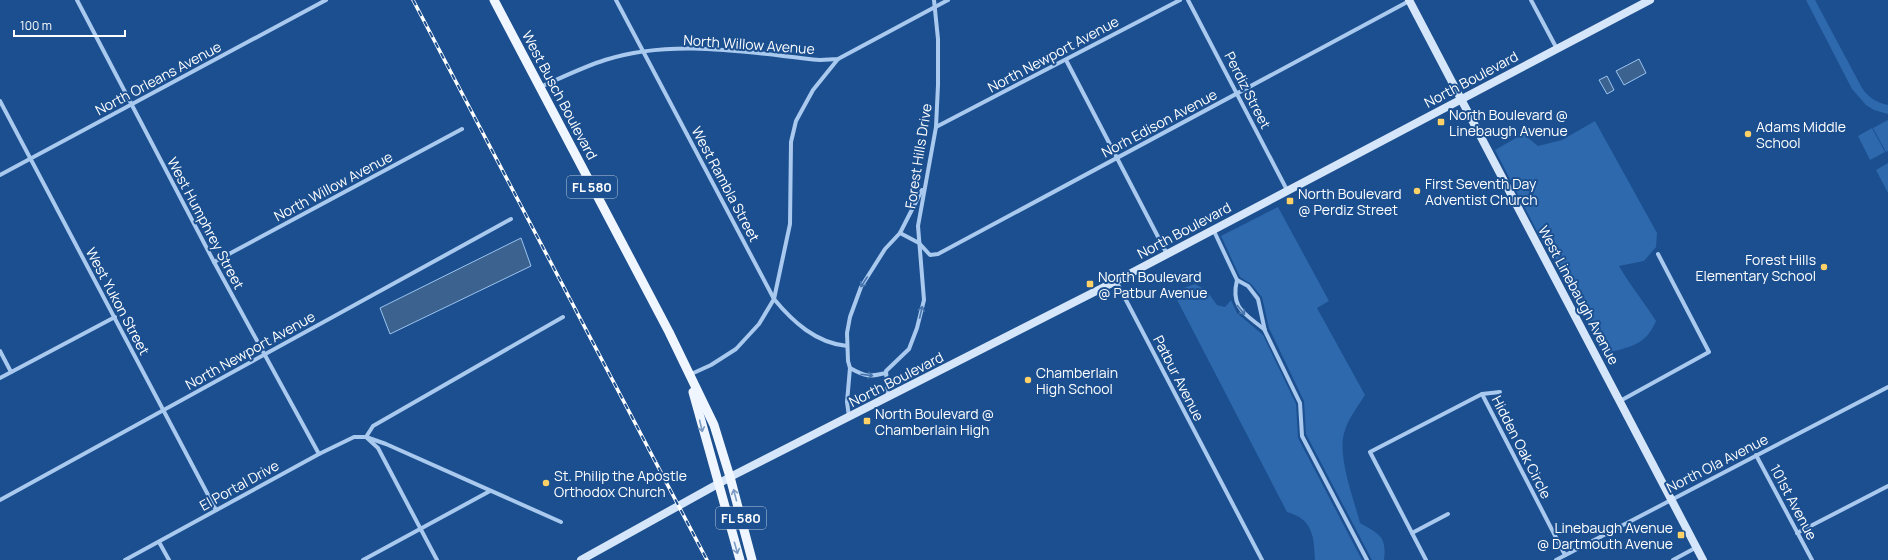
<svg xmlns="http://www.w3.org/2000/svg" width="1888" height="560" font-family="Manrope,sans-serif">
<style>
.green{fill:#2e69ad}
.water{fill:#3c6290;stroke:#9cc4f0}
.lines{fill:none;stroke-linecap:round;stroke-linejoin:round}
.street{stroke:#a9c9ee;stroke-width:4}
.secondary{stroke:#d6e6fa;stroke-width:8}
.primary{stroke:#f0f6ff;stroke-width:9}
.rail-casing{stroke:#fff;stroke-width:3.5}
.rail{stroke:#1b4f8f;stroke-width:2;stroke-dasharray:6;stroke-linecap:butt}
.oneway{stroke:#4674ac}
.oneway2{stroke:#7b9ac1}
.poi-dot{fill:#ffd166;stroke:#1b4f8f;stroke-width:1.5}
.labels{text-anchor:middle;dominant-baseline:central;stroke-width:4;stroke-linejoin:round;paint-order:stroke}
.shield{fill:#1b4f8f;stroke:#bbcadd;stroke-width:1}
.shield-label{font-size:13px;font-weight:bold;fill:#fff}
.street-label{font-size:14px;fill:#fff;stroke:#1b4f8f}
.poi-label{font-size:14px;fill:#fff;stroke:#1b4f8f;text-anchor:start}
</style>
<rect width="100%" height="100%" fill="#1b4f8f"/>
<g class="green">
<path d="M 1806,0 L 1815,0 L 1862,88 C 1868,97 1877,103 1888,105 L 1888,114 L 1874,110 L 1866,105 L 1852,89 Z"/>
<polygon points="1888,120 1888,151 1886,152 1873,128"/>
<path d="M 1595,121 L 1657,233 L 1656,247 L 1644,261 L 1619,266 C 1630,285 1644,302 1656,321 C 1645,347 1629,346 1605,354 L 1572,291 L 1539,235 L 1495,150 L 1523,134 L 1538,146 L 1562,140 Z"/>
<polygon points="1872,128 1885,152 1870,160 1858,136"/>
<polygon points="1888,163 1888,193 1876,170"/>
<path d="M 1278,207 L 1329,301 L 1317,308 L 1365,395 C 1358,406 1349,418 1345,430 C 1336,454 1354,499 1360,523 C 1379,534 1387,536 1384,560 L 1372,560 L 1306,434 L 1304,401 L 1269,328 L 1262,297 L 1251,284 L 1240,277 L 1221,236 Z"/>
<path d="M 1195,284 L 1207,291 L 1217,305 L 1225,307 L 1231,300 L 1237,313 L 1263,335 L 1296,404 L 1298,438 L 1362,560 L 1315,560 C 1314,537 1313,519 1287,512 L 1173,292 Z"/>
</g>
<g class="water">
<polygon points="1639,59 1646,73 1624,85 1616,71"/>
<polygon points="1607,76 1614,90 1607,94 1599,80"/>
<polygon points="521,238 531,266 390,334 380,308"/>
</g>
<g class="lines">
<g class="street">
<polyline points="77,0 214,262 319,454"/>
<path d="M 616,0 L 774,299 C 793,322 816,343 847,346"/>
<polyline points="1188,0 1287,190"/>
<polyline points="1531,0 1557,49"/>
<polyline points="1066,60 1167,254"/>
<path d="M 540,87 C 561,78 583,67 605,60 C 674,38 749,53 820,60 L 838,59 L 948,0"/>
<polyline points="0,101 216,510"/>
<polyline points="936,127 1180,0"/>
<polyline points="0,175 326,0"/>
<polyline points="1213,229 1237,280 1248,286 1258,299 1265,331 1300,403 1302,436 1367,560"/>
<polyline points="900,233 919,243 930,255 938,254 1411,0"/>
<polyline points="214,262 462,129"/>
<path d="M 1237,280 C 1230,309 1246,314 1265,330"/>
<polyline points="1116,281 1262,560"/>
<polyline points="0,351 11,372"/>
<path d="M 850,368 C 866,377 869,377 886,373"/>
<polyline points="689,375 711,365 736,349 759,324 774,299 790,224 791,142 796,121 813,90 838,59"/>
<polyline points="0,378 115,317"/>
<polyline points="1482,394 1500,392"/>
<polyline points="888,397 886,371 909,349 917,328 924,300 918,226 936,127 938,85 938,39 934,0"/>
<polyline points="1620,401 1709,352 1658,254"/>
<polyline points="849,417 847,402 850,368 848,361 847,333 850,317 861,287 885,249 900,233 922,190"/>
<polyline points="1756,455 1812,560"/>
<polyline points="0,500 511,219"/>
<polyline points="1412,533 1448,514"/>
<polyline points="1797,533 1888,486"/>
<polyline points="159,542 169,560"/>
<polyline points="125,560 319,454 354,437 366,437 386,444 561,522"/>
<polyline points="363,560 490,491"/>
<polyline points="437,560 378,448 366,437 373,426 563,317"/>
<polyline points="1426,560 1370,452 1482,394 1565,555"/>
<polyline points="1556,560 1888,387"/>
<polyline points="1673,560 1697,547"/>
</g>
<g class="secondary">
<polyline points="1409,0 1703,560"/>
<polyline points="581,560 734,475 1116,281 1650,0"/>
</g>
<g class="primary">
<polyline points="494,0 669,332 714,425 730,477 752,560"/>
<polyline points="693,392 740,560"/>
</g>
<g class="rail-casing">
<polyline id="rail" points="413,0 707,560"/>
</g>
<use href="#rail" class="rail"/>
</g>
<defs><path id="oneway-shaft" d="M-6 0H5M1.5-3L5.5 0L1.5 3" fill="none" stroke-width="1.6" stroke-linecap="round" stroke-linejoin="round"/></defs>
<g class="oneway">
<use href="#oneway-shaft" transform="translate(864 282) rotate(123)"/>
<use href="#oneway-shaft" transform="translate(1241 310) rotate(50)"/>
<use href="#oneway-shaft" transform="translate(921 312) rotate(-77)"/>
<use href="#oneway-shaft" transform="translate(867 375) rotate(7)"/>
</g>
<g class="oneway2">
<use href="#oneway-shaft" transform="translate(701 426) rotate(76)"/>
<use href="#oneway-shaft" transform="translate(735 495) rotate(-105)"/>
<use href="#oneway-shaft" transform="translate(736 548) rotate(74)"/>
</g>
<g class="poi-dot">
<rect x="1437" y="118" width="8" height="8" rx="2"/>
<circle cx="1748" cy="134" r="4"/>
<circle cx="1417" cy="191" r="4"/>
<rect x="1286" y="197" width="8" height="8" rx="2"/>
<circle cx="1824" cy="267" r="4"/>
<rect x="1086" y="280" width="8" height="8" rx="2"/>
<circle cx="1028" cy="380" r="4"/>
<rect x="863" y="417" width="8" height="8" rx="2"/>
<circle cx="546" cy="483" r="4"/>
<rect x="1677" y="531" width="8" height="8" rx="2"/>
</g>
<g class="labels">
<g class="shield">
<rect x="567" y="176" width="50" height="22" rx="3"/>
<rect x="716" y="507" width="50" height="22" rx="3"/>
</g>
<g class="shield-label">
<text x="592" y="187">FL 580</text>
<text x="741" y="518">FL 580</text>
</g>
<g class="street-label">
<text transform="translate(749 44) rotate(4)">North Willow Avenue</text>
<text transform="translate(1053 54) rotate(-28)">North Newport Avenue</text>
<text transform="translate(158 78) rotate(-28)">North Orleans Avenue</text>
<text transform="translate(1471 79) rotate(-28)">North Boulevard</text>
<text transform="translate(1248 90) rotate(63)">Perdiz Street</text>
<text transform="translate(560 95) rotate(62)">West Busch Boulevard</text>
<text transform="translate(1159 123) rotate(-28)">Norh Edison Avenue</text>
<text transform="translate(918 156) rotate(-81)">Forest Hills Drive</text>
<text transform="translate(726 184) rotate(62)">West Rambla Street</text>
<text transform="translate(333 186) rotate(-28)">North Willow Avenue</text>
<text transform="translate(206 223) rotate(62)">West Humphrey Street</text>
<text transform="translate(1184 230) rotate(-28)">North Boulevard</text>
<text transform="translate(1579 295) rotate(62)">West Linebaugh Avenue</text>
<text transform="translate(118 301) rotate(62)">West Yukon Street</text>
<text transform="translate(250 350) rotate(-29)">North Newport Avenue</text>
<text transform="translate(1179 378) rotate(63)">Patbur Avenue</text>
<text transform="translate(896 379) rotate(-27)">North Boulevard</text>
<text transform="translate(1522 447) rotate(63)">Hidden Oak Circle</text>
<text transform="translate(1717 463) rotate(-27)">North Ola Avenue</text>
<text transform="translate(239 485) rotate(-29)">El Portal Drive</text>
<text transform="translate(1794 502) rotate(62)">101st Avenue</text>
</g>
<g class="poi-label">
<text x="1449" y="114">North Boulevard @<tspan x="1449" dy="16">Linebaugh Avenue</tspan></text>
<text x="1756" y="126">Adams Middle<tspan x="1756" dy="16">School</tspan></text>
<text x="1425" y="183">First Seventh Day<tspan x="1425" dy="16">Adventist Church</tspan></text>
<text x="1298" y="193">North Boulevard<tspan x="1298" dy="16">@ Perdiz Street</tspan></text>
<text x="1816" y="259" text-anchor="end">Forest Hills<tspan x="1816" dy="16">Elementary School</tspan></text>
<text x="1098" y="276">North Boulevard<tspan x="1098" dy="16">@ Patbur Avenue</tspan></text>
<text x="1036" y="372">Chamberlain<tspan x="1036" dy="16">High School</tspan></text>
<text x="875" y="413">North Boulevard @<tspan x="875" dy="16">Chamberlain High</tspan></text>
<text x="554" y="475">St. Philip the Apostle<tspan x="554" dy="16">Orthodox Church</tspan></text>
<text x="1673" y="527" text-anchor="end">Linebaugh Avenue<tspan x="1673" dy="16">@ Dartmouth Avenue</tspan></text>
</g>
</g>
<path d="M14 30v6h111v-6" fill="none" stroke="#ffffff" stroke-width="2"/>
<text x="20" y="30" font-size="12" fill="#ffffff" stroke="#1b4f8f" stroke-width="3" paint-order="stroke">100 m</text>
</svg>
